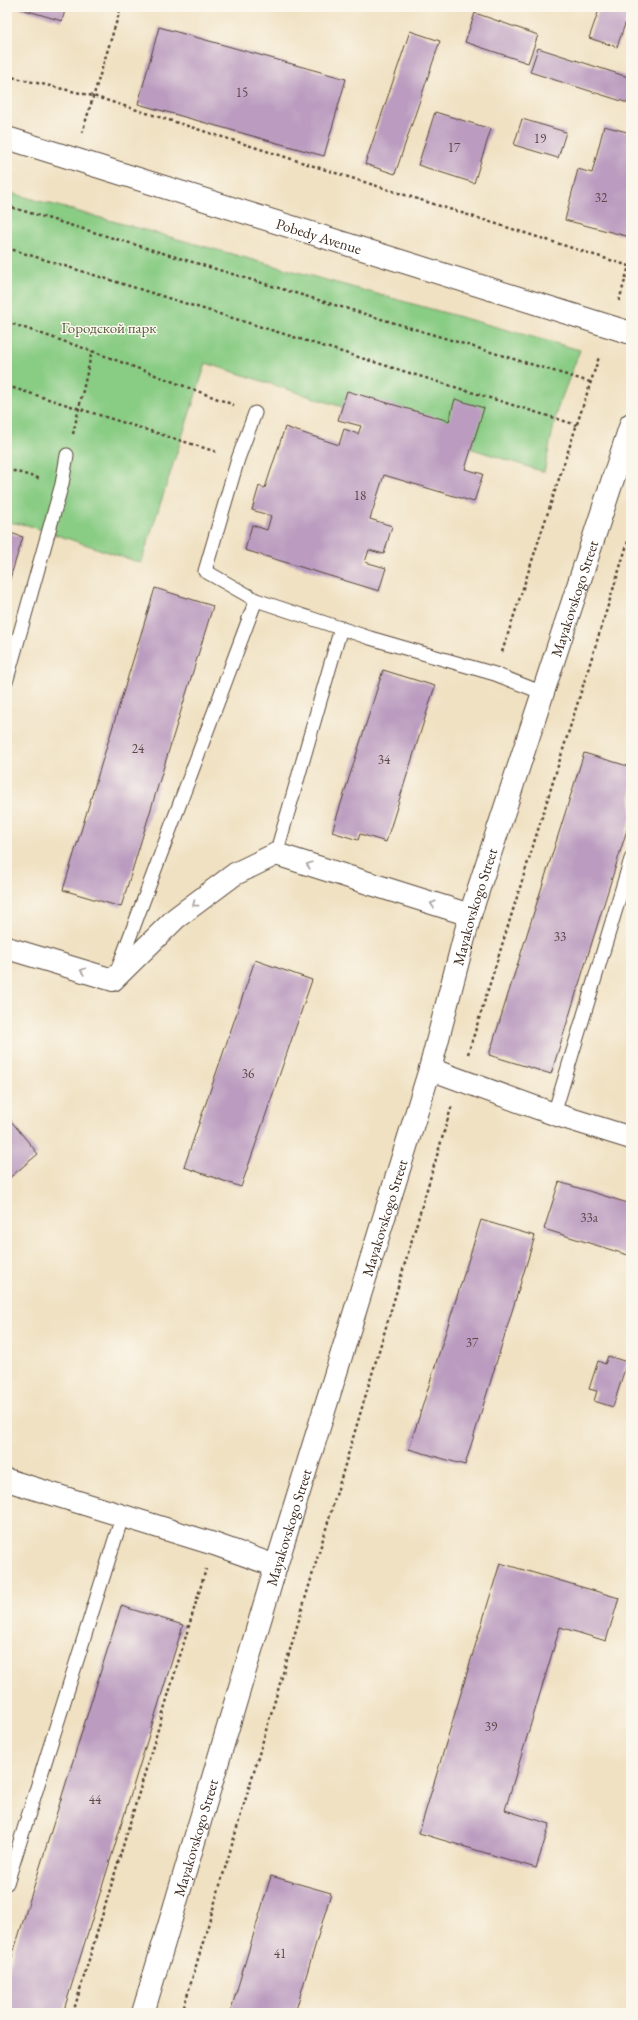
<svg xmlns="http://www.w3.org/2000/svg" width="638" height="2020" font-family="'EB Garamond',serif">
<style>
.green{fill:#89cc84;stroke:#627b51}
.building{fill:#bb9cc0}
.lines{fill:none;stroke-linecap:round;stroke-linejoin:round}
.service-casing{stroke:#564537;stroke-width:15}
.minor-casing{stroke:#564537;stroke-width:24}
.tertiary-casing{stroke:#564537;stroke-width:24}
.path{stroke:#564537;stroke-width:2.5;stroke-dasharray:3 3;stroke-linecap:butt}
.service{stroke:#fff;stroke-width:13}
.minor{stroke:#fff;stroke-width:22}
.tertiary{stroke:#fff;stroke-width:22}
.oneway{stroke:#a79f9a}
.labels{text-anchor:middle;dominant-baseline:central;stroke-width:3;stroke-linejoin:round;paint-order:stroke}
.number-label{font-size:13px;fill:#5b4646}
.street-label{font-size:15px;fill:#3b2a1e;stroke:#fbf7ec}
.park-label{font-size:15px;fill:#525b3d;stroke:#fbf7ec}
</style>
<rect width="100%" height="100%" fill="#fbf7ec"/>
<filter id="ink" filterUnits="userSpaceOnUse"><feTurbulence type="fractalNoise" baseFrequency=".025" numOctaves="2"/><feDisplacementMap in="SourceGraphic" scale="8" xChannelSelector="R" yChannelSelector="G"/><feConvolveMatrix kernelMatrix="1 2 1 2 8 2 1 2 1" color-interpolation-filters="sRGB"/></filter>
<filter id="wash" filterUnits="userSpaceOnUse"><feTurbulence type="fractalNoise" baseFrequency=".012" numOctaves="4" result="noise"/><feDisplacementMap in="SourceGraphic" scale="16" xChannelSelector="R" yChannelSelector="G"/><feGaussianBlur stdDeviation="0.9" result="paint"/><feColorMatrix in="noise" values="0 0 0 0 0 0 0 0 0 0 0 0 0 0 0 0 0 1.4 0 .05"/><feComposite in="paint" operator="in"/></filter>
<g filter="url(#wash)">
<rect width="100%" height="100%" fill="#f0e1c2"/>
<polygon class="green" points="7,192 580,350 557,410 544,472 206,363 141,563 27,525 7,522"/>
<g id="blocks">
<g class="building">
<polygon points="15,7 66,7 62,21"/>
<polygon points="600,7 631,7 617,47 589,38"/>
<polygon points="475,13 538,35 528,63 465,42"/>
<polygon points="159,27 346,79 324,156 138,104"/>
<polygon points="410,31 440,41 395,174 365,164"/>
<polygon points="538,48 631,78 631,104 530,72"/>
<polygon points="435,112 491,129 474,183 418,165"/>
<polygon points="522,119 566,132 558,158 514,145"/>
<polygon points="604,126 631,133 630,237 565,220 578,169 592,173"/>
<polygon points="347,391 449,421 455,399 484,408 465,469 483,474 474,502 384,475 370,519 392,526 384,554 369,550 365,562 386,568 379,591 245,550 252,525 267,530 271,516 252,510 259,486 265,488 285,427 339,445 344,429 358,434 361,426 338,420"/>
<polygon points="7,532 23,537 7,588"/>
<polygon points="155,588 213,606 121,907 63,890"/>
<polygon points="383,670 435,686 386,842 360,834 358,840 332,832"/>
<polygon points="584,753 631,767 631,817 551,1074 489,1055"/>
<polygon points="255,960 312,980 241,1187 184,1167"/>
<polygon points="7,1116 38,1154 7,1180"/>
<polygon points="559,1182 631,1204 631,1256 544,1229"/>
<polygon points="481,1220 535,1236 465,1465 409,1449"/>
<polygon points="608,1356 627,1362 613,1407 594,1401 597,1391 589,1389 598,1361 605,1364"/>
<polygon points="500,1563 619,1598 606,1641 560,1627 505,1810 550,1824 536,1868 419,1833"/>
<polygon points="121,1606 183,1625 63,2013 7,2013 7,1973"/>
<polygon points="271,1876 331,1893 295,2013 230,2013"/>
</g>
</g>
</g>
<g filter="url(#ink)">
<use href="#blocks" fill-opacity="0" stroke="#564537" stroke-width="1"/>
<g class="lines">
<g class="service-casing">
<g id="service">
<polyline points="255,413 238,459 205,571 256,600 370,638 495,674 543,693"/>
<polyline points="7,679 62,484 67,455"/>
<polyline points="276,854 341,628"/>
<polyline points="117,971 256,600"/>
<polyline points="554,1114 631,859"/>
<polyline points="7,1883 122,1517"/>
</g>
</g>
<g class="minor-casing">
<g id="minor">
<polyline points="7,948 113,980 176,918 235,874 276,854 470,915"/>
<polyline points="430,1069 554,1114 631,1138"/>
<polyline points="7,1480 214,1544 276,1566"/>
<path id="s1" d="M 143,2013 L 276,1566 L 430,1069 L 470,915 L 631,424"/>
</g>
</g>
<g class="tertiary-casing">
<g id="tertiary">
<path id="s2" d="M 7,138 L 631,333"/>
</g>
</g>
<g class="path">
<polyline points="7,76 93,96 629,266 619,301"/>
<polyline points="82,133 121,7"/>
<polyline points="7,206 590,382"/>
<polyline points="7,248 577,425"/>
<polyline points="7,322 92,351 234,405"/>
<polyline points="7,386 217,452"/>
<polyline points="73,434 92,351"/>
<polyline points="7,469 41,479"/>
<polyline points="502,652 599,357"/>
<polyline points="468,1054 631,532"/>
<polyline points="73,2013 206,1569"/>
<polyline points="182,2013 452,1105"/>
</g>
<use href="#service" class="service"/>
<use href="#minor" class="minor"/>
<use href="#tertiary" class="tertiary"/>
</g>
<defs><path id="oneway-chevron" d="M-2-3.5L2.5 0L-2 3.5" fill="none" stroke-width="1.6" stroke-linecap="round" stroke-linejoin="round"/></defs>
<g class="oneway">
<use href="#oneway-chevron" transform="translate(309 865) rotate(-163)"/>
<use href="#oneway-chevron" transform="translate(195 904) rotate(143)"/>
<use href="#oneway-chevron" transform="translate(433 904) rotate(-163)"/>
<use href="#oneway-chevron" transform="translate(83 971) rotate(-163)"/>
</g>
</g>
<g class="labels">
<g class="number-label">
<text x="242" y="92">15</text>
<text x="540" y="138">19</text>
<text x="454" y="147">17</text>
<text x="601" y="197">32</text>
<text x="360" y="495">18</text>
<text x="138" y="748">24</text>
<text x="384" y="759">34</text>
<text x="560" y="936">33</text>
<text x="248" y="1073">36</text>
<text x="589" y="1217">33а</text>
<text x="472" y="1342">37</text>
<text x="491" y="1726">39</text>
<text x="95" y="1799">44</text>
<text x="280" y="1953">41</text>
</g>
<g class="street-label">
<text stroke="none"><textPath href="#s2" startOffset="327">Pobedy Avenue</textPath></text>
<text stroke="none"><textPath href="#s1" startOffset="1479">Mayakovskogo Street</textPath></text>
<text stroke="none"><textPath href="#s1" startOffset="1155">Mayakovskogo Street</textPath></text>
<text stroke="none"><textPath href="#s1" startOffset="831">Mayakovskogo Street</textPath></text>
<text stroke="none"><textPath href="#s1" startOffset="507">Mayakovskogo Street</textPath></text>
<text stroke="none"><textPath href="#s1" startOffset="183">Mayakovskogo Street</textPath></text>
</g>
<g class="park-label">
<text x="109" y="327">Городской парк</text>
</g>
</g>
<rect width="638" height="2020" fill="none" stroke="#fbf7ec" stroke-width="24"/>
</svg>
